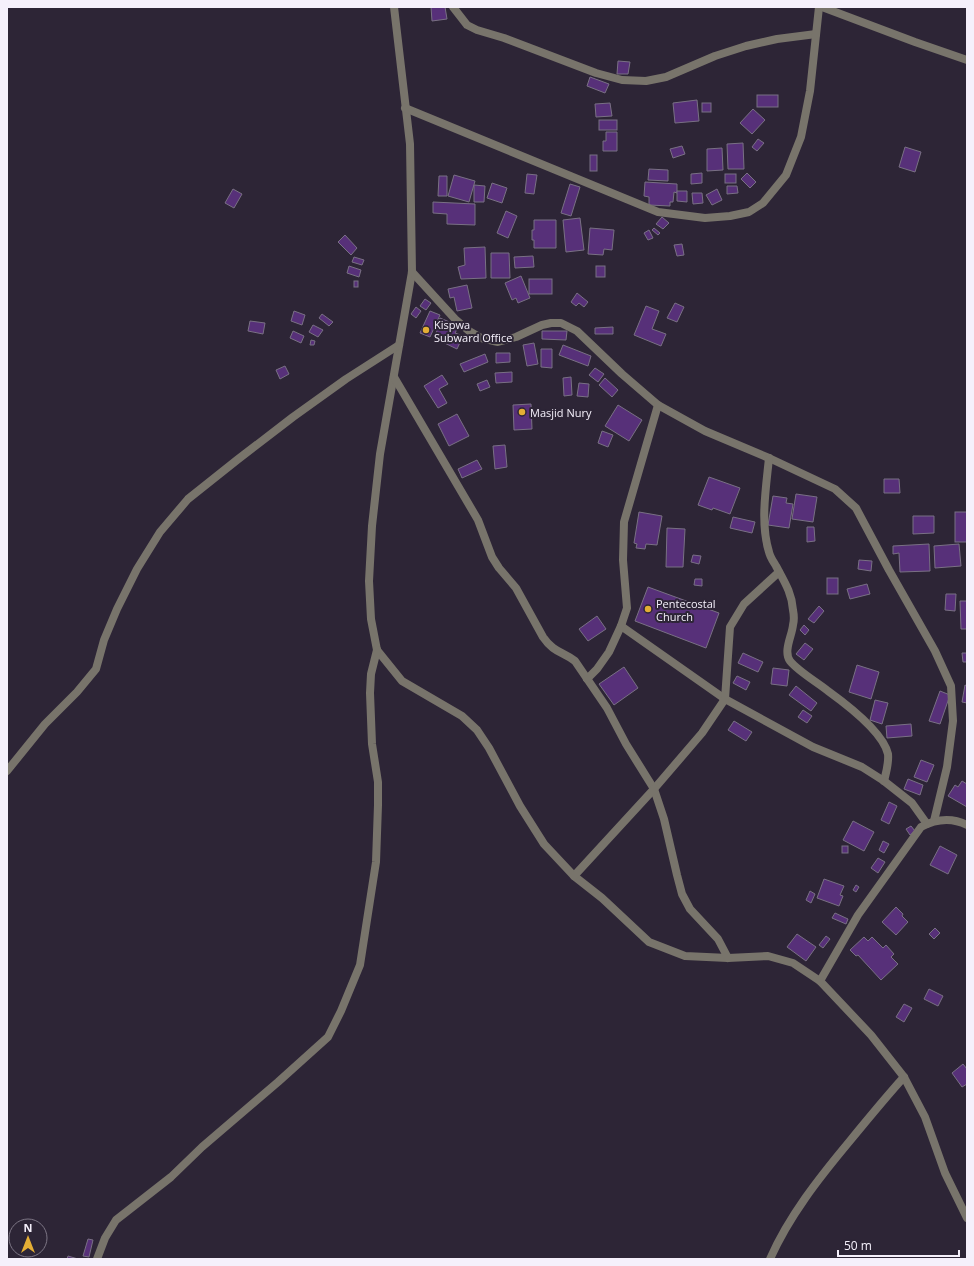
<svg xmlns="http://www.w3.org/2000/svg" width="974" height="1266" font-family="'Open Sans',sans-serif">
<style>
.building{fill:#573079;stroke:#797084}
.lines{fill:none;stroke-linecap:round;stroke-linejoin:round}
.minor{stroke:#78746b;stroke-width:8}
.poi-dot{fill:#e4ae35;stroke:#2d2536;stroke-width:1.5}
.labels{text-anchor:middle;dominant-baseline:central;stroke-width:4;stroke-linejoin:round;paint-order:stroke}
.poi-label{font-size:11px;fill:#f5f0fb;stroke:#2d2536;text-anchor:start}
</style>
<rect width="100%" height="100%" fill="#2d2536"/>
<g class="building">
<polygon points="431,7 445,7 447,19 432,21"/>
<polygon points="618,61 630,62 628,74 617,74"/>
<polygon points="590,77 609,84 605,93 587,86"/>
<rect x="757" y="95" width="21" height="12"/>
<polygon points="697,100 699,121 675,123 673,103"/>
<polygon points="610,103 612,116 596,117 595,104"/>
<rect x="702" y="103" width="9" height="9"/>
<polygon points="753,109 765,120 752,134 740,123"/>
<rect x="599" y="120" width="18" height="10"/>
<polygon points="606,132 617,132 617,151 603,151 603,141 606,141"/>
<polygon points="758,139 764,143 757,151 752,147"/>
<polygon points="743,143 744,169 728,169 727,144"/>
<polygon points="682,146 685,154 673,158 670,149"/>
<polygon points="905,147 921,152 915,172 899,167"/>
<polygon points="722,148 723,170 707,171 707,149"/>
<rect x="590" y="155" width="7" height="16"/>
<polygon points="649,169 668,170 668,181 648,180"/>
<polygon points="702,173 702,183 691,184 691,174"/>
<polygon points="747,173 756,182 750,188 741,179"/>
<polygon points="527,174 537,175 534,194 525,193"/>
<rect x="725" y="174" width="11" height="9"/>
<polygon points="454,175 475,181 469,202 448,196"/>
<polygon points="439,176 447,176 447,196 438,196"/>
<polygon points="645,182 677,184 677,193 674,192 673,202 670,202 670,206 649,205 649,197 644,196"/>
<polygon points="492,183 507,188 502,203 487,198"/>
<polygon points="570,184 580,187 571,216 561,213"/>
<polygon points="474,185 485,186 484,202 474,202"/>
<polygon points="727,186 737,186 738,193 727,194"/>
<polygon points="233,189 242,194 234,208 225,203"/>
<polygon points="717,189 722,200 712,205 706,195"/>
<polygon points="677,191 687,191 687,202 677,201"/>
<polygon points="692,193 702,193 703,203 693,204"/>
<polygon points="433,202 475,204 475,225 447,224 447,214 433,213"/>
<polygon points="506,211 517,216 508,238 497,233"/>
<polygon points="662,217 669,223 663,229 656,224"/>
<polygon points="580,218 584,250 566,252 563,220"/>
<polygon points="534,220 556,220 556,248 534,248 534,240 532,240 532,230 534,230"/>
<polygon points="590,228 614,230 612,250 604,249 603,255 588,254"/>
<polygon points="654,228 660,233 658,235 652,230"/>
<polygon points="649,230 653,238 648,240 644,233"/>
<polygon points="345,235 357,248 351,255 338,242"/>
<polygon points="682,244 684,255 677,256 674,245"/>
<polygon points="485,247 486,278 461,279 458,267 465,265 464,248"/>
<polygon points="491,253 509,253 510,278 491,278"/>
<polygon points="533,256 534,267 515,268 514,257"/>
<polygon points="354,257 364,260 362,265 352,262"/>
<polygon points="349,266 361,270 359,277 347,273"/>
<rect x="596" y="266" width="9" height="11"/>
<polygon points="521,276 530,298 518,303 516,298 512,300 505,283"/>
<rect x="529" y="279" width="23" height="15"/>
<rect x="354" y="281" width="4" height="6"/>
<polygon points="467,285 472,308 457,311 454,297 450,298 448,289"/>
<polygon points="577,293 588,302 584,307 579,303 576,306 571,302"/>
<polygon points="425,299 431,303 426,310 420,306"/>
<polygon points="675,303 684,307 677,322 667,318"/>
<polygon points="646,306 659,311 652,329 666,334 661,346 634,335"/>
<polygon points="416,307 421,311 416,318 411,314"/>
<polygon points="294,311 305,315 302,325 291,321"/>
<polygon points="430,311 440,315 430,337 420,333"/>
<polygon points="322,314 333,322 329,326 319,318"/>
<polygon points="440,318 459,326 455,333 463,336 457,349 434,338 437,331 435,330"/>
<polygon points="250,321 265,323 263,334 248,331"/>
<polygon points="313,325 323,330 318,337 309,332"/>
<polygon points="613,327 613,334 595,334 595,328"/>
<polygon points="293,331 304,336 301,343 290,338"/>
<polygon points="542,331 567,331 566,340 542,339"/>
<polygon points="311,340 315,341 314,345 310,345"/>
<polygon points="534,343 538,364 527,366 523,345"/>
<polygon points="563,345 591,356 588,366 559,355"/>
<polygon points="541,349 552,349 552,368 541,367"/>
<polygon points="496,353 510,353 510,362 496,363"/>
<polygon points="485,354 488,362 464,372 460,364"/>
<polygon points="285,366 289,374 280,379 276,370"/>
<polygon points="595,368 604,374 598,382 589,375"/>
<polygon points="512,372 512,382 496,383 495,373"/>
<polygon points="442,375 448,384 439,389 447,403 438,408 424,386"/>
<polygon points="571,377 572,395 564,396 563,378"/>
<polygon points="605,378 618,390 612,397 599,385"/>
<polygon points="487,380 490,387 480,391 477,384"/>
<polygon points="579,383 589,384 588,397 577,396"/>
<polygon points="531,404 532,429 514,430 513,405"/>
<polygon points="618,405 642,420 629,441 605,426"/>
<polygon points="457,414 469,436 449,446 438,424"/>
<polygon points="602,431 613,435 608,447 598,443"/>
<polygon points="505,445 507,467 495,469 493,446"/>
<polygon points="477,460 482,469 462,478 458,469"/>
<polygon points="709,477 740,488 730,514 713,508 712,510 698,505"/>
<polygon points="884,479 899,479 900,493 884,493"/>
<polygon points="796,494 817,497 813,522 792,519"/>
<polygon points="773,496 787,498 786,503 793,504 789,528 768,525"/>
<polygon points="639,512 662,516 657,545 646,544 645,549 636,548 637,544 634,543"/>
<rect x="955" y="512" width="12" height="30"/>
<polygon points="913,516 934,516 934,533 913,534"/>
<polygon points="733,517 755,522 752,533 730,528"/>
<polygon points="807,527 814,527 815,541 807,542"/>
<polygon points="667,528 685,529 683,567 666,567"/>
<polygon points="929,544 930,571 900,572 899,553 893,554 893,546"/>
<polygon points="959,544 961,566 935,568 934,546"/>
<polygon points="693,555 701,556 699,564 691,562"/>
<polygon points="859,560 872,561 871,571 858,569"/>
<rect x="827" y="578" width="11" height="16"/>
<polygon points="695,579 702,579 702,586 694,585"/>
<polygon points="867,584 870,594 850,599 847,589"/>
<polygon points="648,587 719,613 706,648 635,621"/>
<polygon points="946,594 956,594 955,611 945,610"/>
<polygon points="960,601 967,601 967,629 961,629"/>
<polygon points="819,606 824,611 814,623 808,619"/>
<polygon points="597,616 606,629 588,641 579,629"/>
<polygon points="804,625 809,630 805,635 800,630"/>
<polygon points="805,643 813,649 804,660 796,654"/>
<polygon points="743,653 763,662 758,672 738,663"/>
<polygon points="962,653 967,653 967,662 963,662"/>
<polygon points="857,665 879,672 871,699 849,692"/>
<polygon points="624,667 638,688 614,705 599,684"/>
<polygon points="773,668 789,670 787,686 771,684"/>
<polygon points="737,676 750,682 746,690 733,683"/>
<polygon points="965,685 967,686 967,703 962,702"/>
<polygon points="796,686 817,703 811,711 789,695"/>
<polygon points="940,691 950,695 940,724 929,721"/>
<polygon points="875,700 888,703 882,724 870,720"/>
<polygon points="803,710 812,716 807,723 798,717"/>
<polygon points="734,721 752,732 746,741 728,730"/>
<polygon points="911,724 912,736 887,738 886,726"/>
<polygon points="921,760 934,765 927,782 914,777"/>
<polygon points="908,779 923,785 920,795 904,789"/>
<polygon points="962,781 967,784 967,807 948,796 955,785 958,787"/>
<polygon points="889,802 897,806 889,824 881,820"/>
<polygon points="853,821 874,832 864,851 843,840"/>
<polygon points="911,826 915,831 910,835 906,829"/>
<polygon points="883,841 889,844 884,853 879,850"/>
<rect x="842" y="846" width="6" height="7"/>
<polygon points="940,846 957,855 948,874 930,865"/>
<polygon points="878,858 885,862 878,873 871,868"/>
<polygon points="824,879 844,886 840,895 843,896 839,906 817,898"/>
<polygon points="856,885 859,887 856,892 853,890"/>
<polygon points="810,891 815,894 811,903 806,900"/>
<polygon points="896,907 903,914 902,916 908,922 896,935 882,922"/>
<polygon points="835,913 848,919 846,924 832,918"/>
<polygon points="935,928 940,933 934,939 929,934"/>
<polygon points="797,934 816,947 806,961 787,947"/>
<polygon points="826,936 830,939 823,948 819,945"/>
<polygon points="864,937 868,941 872,937 883,948 886,945 894,954 891,957 898,964 881,980 858,955 856,956 850,950"/>
<polygon points="929,989 943,996 938,1006 924,999"/>
<polygon points="904,1004 912,1008 904,1022 896,1017"/>
<polygon points="963,1064 967,1069 967,1084 962,1087 952,1073"/>
<polygon points="88,1239 93,1240 89,1257 83,1256"/>
<polygon points="68,1256 78,1259 67,1259"/>
</g>
<g class="lines">
<g class="minor">
<polyline points="394,7 410,144 412,272 380,454 372,526 369,581 371,619 377,650 402,681 462,716 477,730 489,748 520,806 544,844 574,876 602,898 649,942 685,956 728,958 768,956 793,963 820,981 871,1035 904,1077 925,1117 945,1173 967,1218"/>
<polyline points="453,7 467,25 477,30 504,38 596,73 622,80 646,81 666,77 715,56 746,46 777,39 816,34"/>
<polyline points="822,7 915,42 967,60"/>
<polyline points="405,108 658,212 705,218 730,216 749,212 763,203 786,175 801,137 810,91 819,7"/>
<polyline points="412,272 455,319 469,331 481,338 498,342 516,337 542,325 551,323 561,323 577,331 622,374 658,405 705,431 769,458 835,489 856,508 889,570 935,651 951,686 953,721 947,767 934,821"/>
<path d="M 394,377 L 478,520 L 492,557 L 499,568 L 516,588 L 543,637 C 554,653 562,651 575,661 L 607,708 L 626,744 L 654,789 L 664,819 L 677,875 L 682,894 L 690,909 L 718,939 L 728,958"/>
<path d="M 769,458 C 766,488 760,523 769,552 C 770,557 773,561 776,566 C 784,581 792,593 793,610 C 794,615 794,621 793,625 C 792,636 783,651 790,661 C 799,672 817,682 828,691 C 846,704 883,732 888,754 C 889,763 886,773 884,781"/>
<polyline points="621,626 725,699 813,747 862,767 884,781 912,803 927,824"/>
<polyline points="587,679 597,669 609,652 621,626 627,608 623,560 624,522 658,405"/>
<polyline points="7,771 45,724 77,692 96,669 104,640 117,609 137,569 160,532 188,499 237,460 293,417 346,379 399,345"/>
<polyline points="574,876 654,789 702,733 725,699 730,627 744,604 779,572"/>
<path d="M 820,981 L 858,915 L 921,827 C 936,819 951,817 967,825"/>
<polyline points="97,1259 105,1238 116,1220 171,1177 202,1147 278,1082 328,1037 341,1011 360,965 376,862 378,805 378,782 372,744 370,693 371,674 377,650"/>
<path d="M 770,1259 C 789,1216 819,1178 849,1142 C 867,1120 885,1098 904,1077"/>
</g>
</g>
<g class="poi-dot">
<circle cx="426" cy="330" r="4"/>
<circle cx="522" cy="412" r="4"/>
<circle cx="648" cy="609" r="4"/>
</g>
<g class="labels">
<g class="poi-label">
<text x="434" y="324">Kispwa<tspan x="434" dy="13">Subward Office</tspan></text>
<text x="530" y="412">Masjid Nury</text>
<text x="656" y="603">Pentecostal<tspan x="656" dy="13">Church</tspan></text>
</g>
</g>
<rect width="974" height="1266" fill="none" stroke="#f5f0fb" stroke-width="16"/>
<g transform="translate(28 1238)"><circle r="19" fill="#2d2536" stroke="#7d7685"/>
<path d="M0-3L7 15L0 10L-7 15Z" fill="#e4ae35"/>
<text y="-6" font-size="11" font-weight="bold" text-anchor="middle" fill="#f5f0fb">N</text>
</g>
<path d="M838 1250v6h121v-6" fill="none" stroke="#f5f0fb" stroke-width="2"/>
<text x="844" y="1250" font-size="12" fill="#f5f0fb" stroke="#2d2536" stroke-width="3" paint-order="stroke">50 m</text>
</svg>
